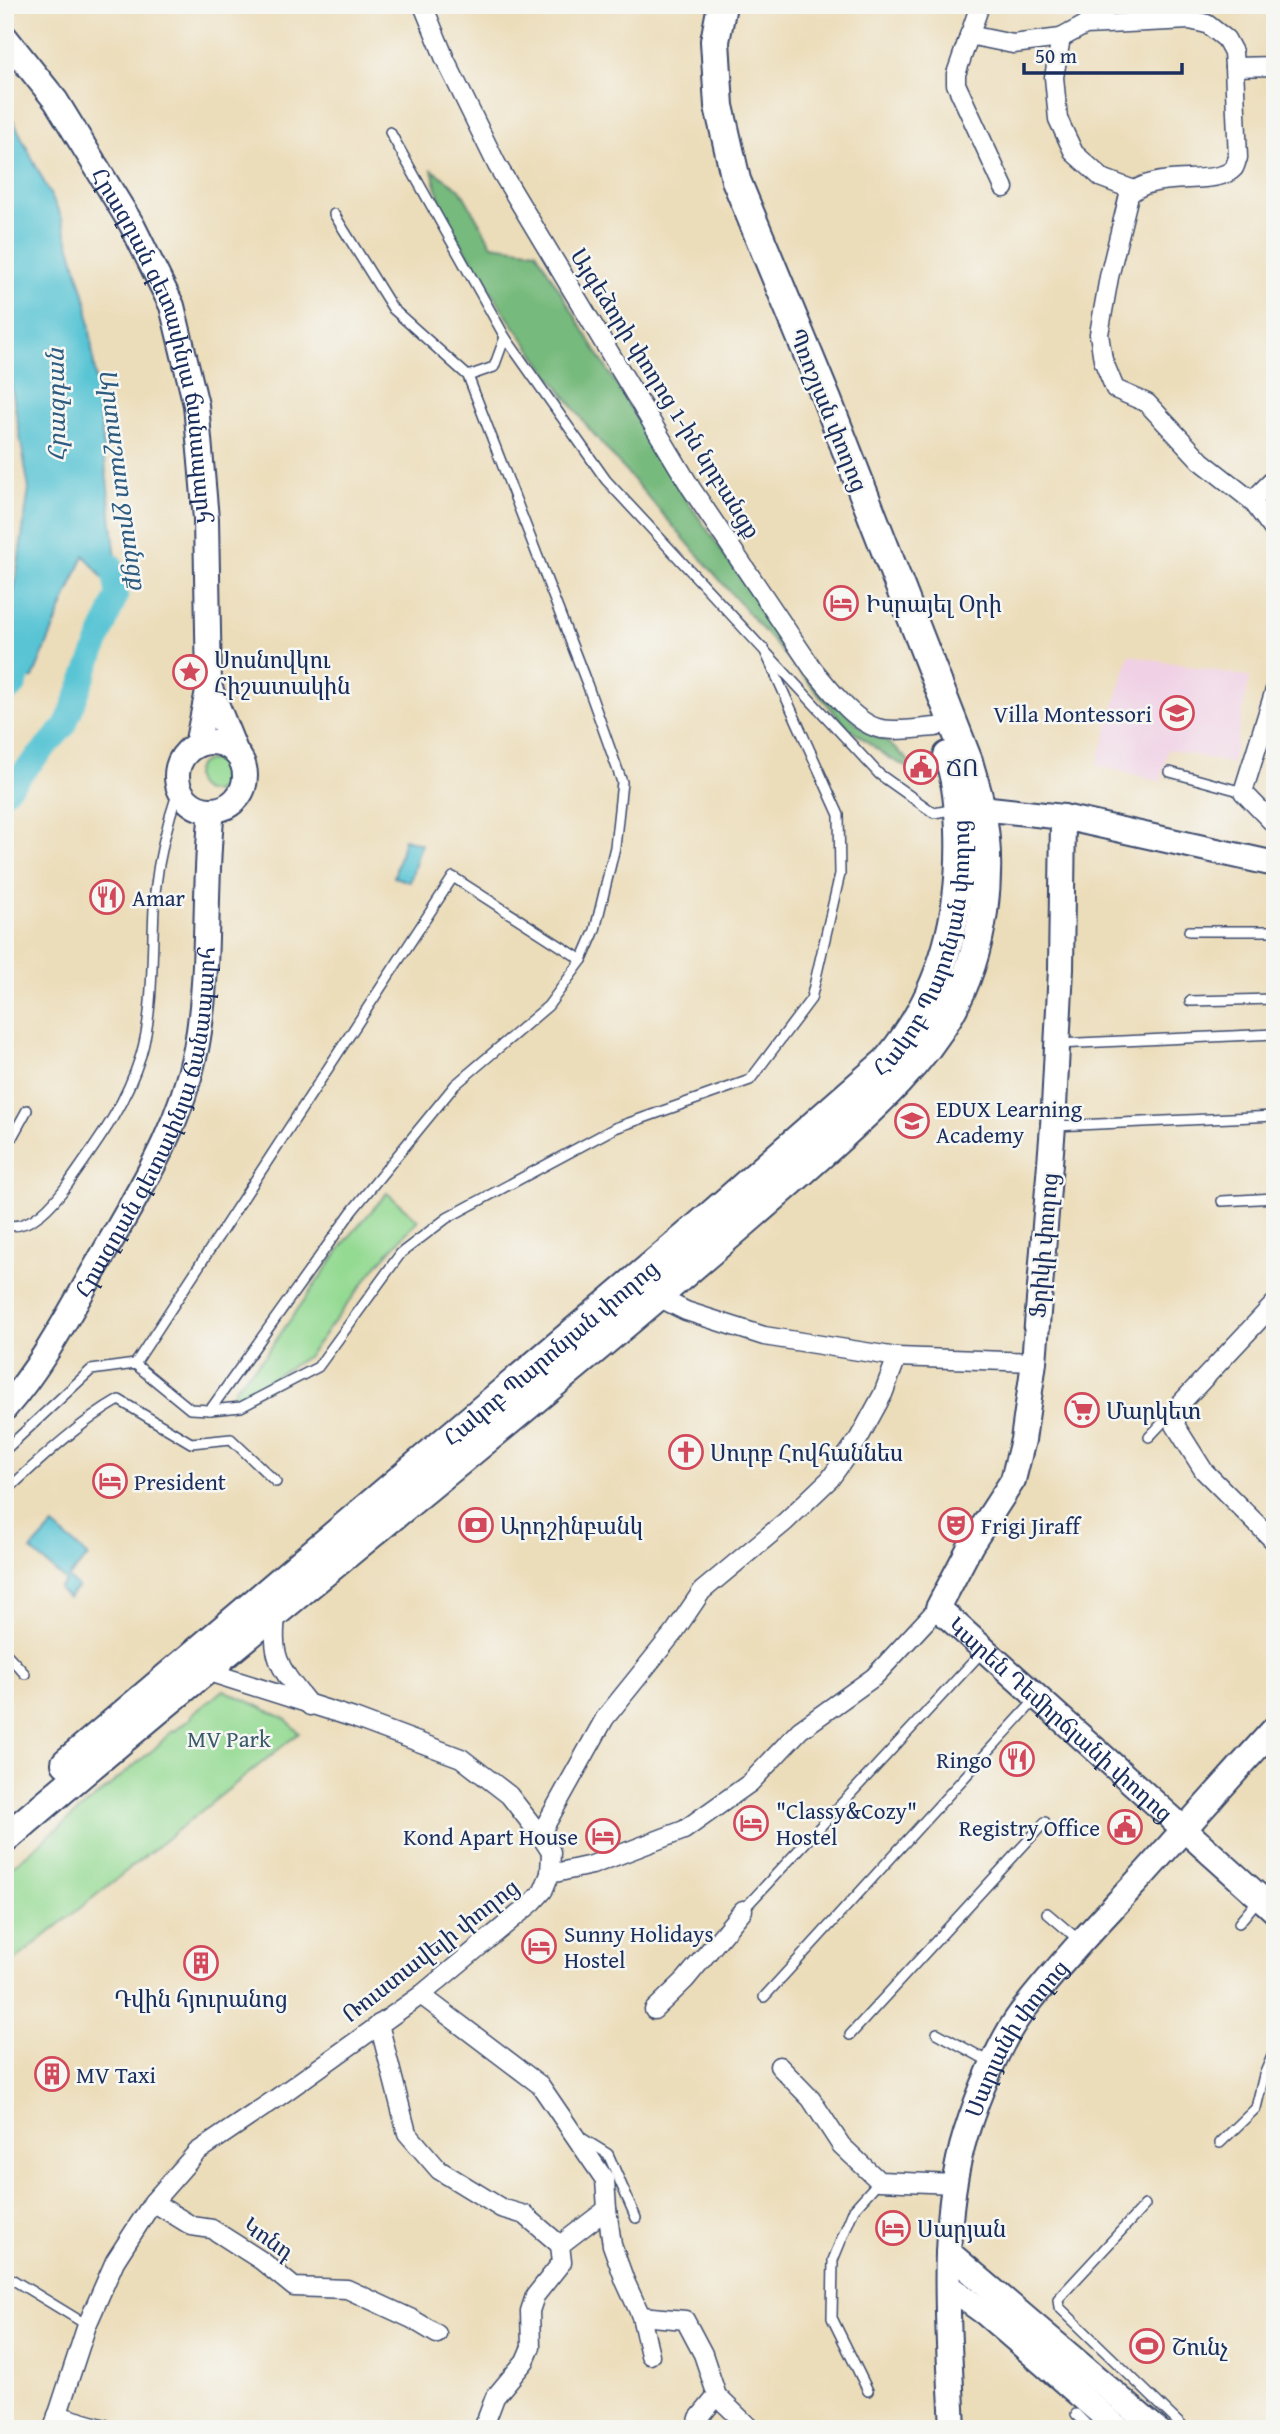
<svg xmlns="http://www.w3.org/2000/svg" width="1280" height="2434" font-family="'Gentium Book Plus','Noto Serif Armenian',serif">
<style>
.built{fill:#f0d0e5}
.green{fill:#94da93;stroke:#588478;stroke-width:2}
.forest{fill:#77ba7d;stroke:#49746e;stroke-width:2}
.water{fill:#59c4d4;stroke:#3a7a99;stroke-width:2}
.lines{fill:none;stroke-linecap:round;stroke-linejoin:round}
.canal{stroke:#59c4d4;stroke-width:23}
.river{stroke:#59c4d4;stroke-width:38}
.lane-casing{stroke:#3a496c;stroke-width:12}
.street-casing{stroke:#3a496c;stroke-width:21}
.secondary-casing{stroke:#3a496c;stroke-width:28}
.primary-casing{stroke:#3a496c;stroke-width:32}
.lane{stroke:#fff;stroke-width:9}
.street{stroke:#fff;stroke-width:18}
.secondary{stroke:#fff;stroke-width:24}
.primary{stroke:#fff;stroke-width:28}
.labels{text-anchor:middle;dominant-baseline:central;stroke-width:5;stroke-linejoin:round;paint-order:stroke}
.street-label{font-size:23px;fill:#1b2f5e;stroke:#f6f6f2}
.poi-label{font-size:23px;fill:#1b2f5e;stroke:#f6f6f2;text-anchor:start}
.park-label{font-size:23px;fill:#395a6b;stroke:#f6f6f2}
.water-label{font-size:24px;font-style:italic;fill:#2e5c81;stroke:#f6f6f2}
</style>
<rect width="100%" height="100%" fill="#f6f6f2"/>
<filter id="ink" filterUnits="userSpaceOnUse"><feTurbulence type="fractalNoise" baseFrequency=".0143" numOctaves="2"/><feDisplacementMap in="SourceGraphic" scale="14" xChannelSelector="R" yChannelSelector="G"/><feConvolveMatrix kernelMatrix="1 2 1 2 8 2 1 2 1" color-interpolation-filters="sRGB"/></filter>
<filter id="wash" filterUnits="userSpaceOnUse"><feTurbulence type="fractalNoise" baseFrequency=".00686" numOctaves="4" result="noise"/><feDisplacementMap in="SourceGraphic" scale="28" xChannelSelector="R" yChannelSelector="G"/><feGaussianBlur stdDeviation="1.57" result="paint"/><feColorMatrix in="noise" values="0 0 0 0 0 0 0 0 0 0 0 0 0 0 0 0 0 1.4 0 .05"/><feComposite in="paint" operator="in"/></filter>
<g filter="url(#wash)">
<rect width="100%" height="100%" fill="#ecddba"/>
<polygon class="built" points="1129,655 1250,677 1232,764 1168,749 1161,782 1097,765"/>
<g class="green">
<circle cx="211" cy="776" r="16"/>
<polygon points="387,1193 418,1220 379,1263 308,1356 241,1397 234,1396 234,1389 264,1357 348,1238"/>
<polygon points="224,1690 286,1719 299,1733 5,1968 5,1872 154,1749 173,1730 175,1731 192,1717 191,1715"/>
</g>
<polygon class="forest" points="432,170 460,189 492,245 536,251 679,489 807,673 866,732 886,741 907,759 914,771 889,758 846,726 590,430 506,315 444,216"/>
<g class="water">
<polygon points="5,104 61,216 87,304 117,567 117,595 84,555 33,678 9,681 12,606 29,489 5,348"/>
<polygon points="404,839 421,844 410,882 394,877"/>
<polygon points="53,1526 88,1556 68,1578 78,1587 68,1598 59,1589 66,1581 31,1550"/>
</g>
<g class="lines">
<polyline class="canal" points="5,792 65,726 117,595 112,565"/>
<polyline class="river" points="5,684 9,681 26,631"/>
</g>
</g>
<g filter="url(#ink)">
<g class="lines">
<g class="lane-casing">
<g id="lane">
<polyline points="390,132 505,337 606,480 879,774 934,813 956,809"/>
<polyline points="334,214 393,309 468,376 494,367 505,337"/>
<polyline points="1170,772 1243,792"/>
<polyline points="1189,931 1275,931"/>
<polyline points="1190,1001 1275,999"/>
<polyline points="1057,1044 1275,1034"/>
<polyline points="1055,1126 1275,1116"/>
<polyline points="5,1150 27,1110"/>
<polyline points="1222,1201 1275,1198"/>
<path d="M 5,1225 C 31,1231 54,1203 68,1184 C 99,1140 124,1108 141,1055 C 155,1008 151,942 155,892 C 159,855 167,823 179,788"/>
<polyline points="135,1364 453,877 582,960"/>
<polyline points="210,1410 241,1407 318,1367 401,1253 447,1218 615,1128 750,1080 811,999 840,874 839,815 764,649"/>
<polyline points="1149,1437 1166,1419"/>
<polyline points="5,1450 91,1370 135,1364 190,1409 210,1410 352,1211 455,1085 548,1006 582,960 595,930 615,847 622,782 587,684 468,376"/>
<path d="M 5,1492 C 41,1459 77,1424 119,1400 L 191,1443 L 231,1439 L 276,1482"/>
<polyline points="5,1652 25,1674"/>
<polyline points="743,1910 983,1651"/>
<polyline points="1047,1913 1080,1941"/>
<polyline points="1239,1923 1258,1900"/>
<polyline points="764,1997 1036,1699"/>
<polyline points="937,2033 992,2063"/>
<polyline points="850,2035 1045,1822"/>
<polyline points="582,2138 608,2154 636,2218"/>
<polyline points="1220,2143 1256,2108 1264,2075 1275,2049"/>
<polyline points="1145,2205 1058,2299 1059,2307 1185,2429"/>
<polyline points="5,2275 87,2325"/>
<polyline points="868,2391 832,2318 833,2260 854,2209 879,2181"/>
<polyline points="1076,2414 1091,2429"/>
</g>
</g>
<g class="street-casing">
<g id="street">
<path d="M 423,5 L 445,59 L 497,165 L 691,488 L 813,669 C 829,688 856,725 882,729 C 898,732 919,728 936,727"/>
<polyline points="980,5 956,74 956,84 1004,188"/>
<path d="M 969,35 L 1013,44 L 1061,38 L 1085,25 L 1190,20 L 1207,24 L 1226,39 L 1233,52 L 1234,67 L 1238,158 C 1237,159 1235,167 1234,168 C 1216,188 1153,169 1129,195 L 1109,277 L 1099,334 L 1103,360 L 1115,389 L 1147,403 L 1201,461 L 1252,501 L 1275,532"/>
<polyline points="1061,38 1054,77 1058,119 1074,153 1102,178 1134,190"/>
<polyline points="1234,67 1275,66"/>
<polyline points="1252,501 1275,478"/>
<polyline points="1275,690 1243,792 1275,825"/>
<polyline points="660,1295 668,1302 686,1311 764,1336 897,1357 1034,1362"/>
<polyline points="1275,1303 1181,1403 1175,1425 1204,1471 1275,1542"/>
<path d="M 277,1611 C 269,1660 282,1670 310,1706"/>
<polyline points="199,1669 354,1718 461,1758 509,1795 540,1835 551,1852 550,1874"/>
<polyline points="540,1835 605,1718 675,1631 702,1591 785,1522 830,1479 859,1438 883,1394 897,1357"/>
<polyline points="421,1995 540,2085 605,2180 607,2209 612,2245 625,2281 641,2316 650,2355"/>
<polyline points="654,2010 685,1980 743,1910"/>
<polyline points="379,2024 407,2133 439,2170 501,2208 525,2215 560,2245 607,2209"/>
<polyline points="779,2066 811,2099 841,2145 879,2181 955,2184"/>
<polyline points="153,2202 192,2226 212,2229 262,2261 294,2287 347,2289 412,2319 437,2334"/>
<polyline points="641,2316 685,2320 703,2354 717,2396 751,2429"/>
<polyline points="57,2415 105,2429"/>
<polyline points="53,2429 87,2325 115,2261 153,2202 197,2152 274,2100 421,1995 533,1902 543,1891 550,1874 592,1865 684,1830 750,1783 800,1730 874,1677 938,1608"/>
<polyline points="483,2429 495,2397 525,2361 531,2347 530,2311 535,2296 562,2262 560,2245"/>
<polyline points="696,2429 699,2418 717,2396"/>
</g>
</g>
<g class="secondary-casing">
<g id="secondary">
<path id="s1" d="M 5,37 L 56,101 L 132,225 L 172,306 L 196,405 L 206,519 L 209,686 L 197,745"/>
<polyline points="209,686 236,753"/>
<circle cx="211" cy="776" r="34"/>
<polyline points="963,808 981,808 1063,817 1275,864"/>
<path id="s2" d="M 1063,817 L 1061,969 L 1053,1126 L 1034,1362 L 1023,1440 L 1013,1480 L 971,1545 L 938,1608 L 1275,1911"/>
<path id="s3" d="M 5,1408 C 42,1366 69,1314 97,1265 C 138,1192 179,1132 196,1049 C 211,970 203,889 212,810"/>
<polyline points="948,2252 1156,2429"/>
<polyline points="949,2287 985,2313 1119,2429"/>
<path id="s4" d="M 953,2429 C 949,2336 938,2222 966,2133 C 977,2098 999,2042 1021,2013 C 1059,1964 1102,1919 1144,1874 C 1188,1825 1231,1776 1275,1728"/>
</g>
</g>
<g class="primary-casing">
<g id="primary">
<path id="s5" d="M 66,1763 L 693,1231 L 887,1061 C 942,995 963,915 960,830 C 959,806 957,779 948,756"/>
<path d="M 5,1839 C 226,1648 457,1468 679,1278 C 731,1234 783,1189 834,1143 C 877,1104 921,1064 950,1013 C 984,953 994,872 980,805 C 977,790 972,776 968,761 L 827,400 L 736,180 L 719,106 L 715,41 L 722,5"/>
</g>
</g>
<use href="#lane" class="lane"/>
<use href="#street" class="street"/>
<use href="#secondary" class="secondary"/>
<use href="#primary" class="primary"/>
</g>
</g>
<defs>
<g id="hotel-ring" transform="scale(1.75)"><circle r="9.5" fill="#f6f6f2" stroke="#d1495b" stroke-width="1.5"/><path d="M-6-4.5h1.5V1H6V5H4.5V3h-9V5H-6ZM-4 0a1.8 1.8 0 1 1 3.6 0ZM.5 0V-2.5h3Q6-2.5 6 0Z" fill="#d1495b"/></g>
<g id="sight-ring" transform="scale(1.75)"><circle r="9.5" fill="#f6f6f2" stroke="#d1495b" stroke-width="1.5"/><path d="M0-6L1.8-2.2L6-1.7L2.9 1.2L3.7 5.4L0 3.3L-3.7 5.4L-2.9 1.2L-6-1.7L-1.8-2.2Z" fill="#d1495b"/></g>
<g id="school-ring" transform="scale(1.75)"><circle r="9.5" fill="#f6f6f2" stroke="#d1495b" stroke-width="1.5"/><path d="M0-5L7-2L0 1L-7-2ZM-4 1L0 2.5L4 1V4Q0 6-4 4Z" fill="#d1495b"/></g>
<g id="civic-ring" transform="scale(1.75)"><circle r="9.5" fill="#f6f6f2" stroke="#d1495b" stroke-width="1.5"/><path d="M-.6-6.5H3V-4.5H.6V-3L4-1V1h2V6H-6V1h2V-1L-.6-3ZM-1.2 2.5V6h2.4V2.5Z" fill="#d1495b"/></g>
<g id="restaurant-ring" transform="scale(1.75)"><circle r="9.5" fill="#f6f6f2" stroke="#d1495b" stroke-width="1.5"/><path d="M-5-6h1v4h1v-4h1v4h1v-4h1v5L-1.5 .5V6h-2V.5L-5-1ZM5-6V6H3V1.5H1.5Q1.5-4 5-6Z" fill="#d1495b"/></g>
<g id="university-ring" transform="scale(1.75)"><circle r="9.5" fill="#f6f6f2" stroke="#d1495b" stroke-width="1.5"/><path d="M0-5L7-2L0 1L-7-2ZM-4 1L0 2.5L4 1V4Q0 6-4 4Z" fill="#d1495b"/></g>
<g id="supermarket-ring" transform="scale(1.75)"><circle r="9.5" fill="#f6f6f2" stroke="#d1495b" stroke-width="1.5"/><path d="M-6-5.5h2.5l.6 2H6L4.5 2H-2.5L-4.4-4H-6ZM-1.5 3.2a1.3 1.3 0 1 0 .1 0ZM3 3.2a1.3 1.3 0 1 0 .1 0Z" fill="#d1495b"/></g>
<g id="church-ring" transform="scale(1.75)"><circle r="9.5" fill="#f6f6f2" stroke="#d1495b" stroke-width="1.5"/><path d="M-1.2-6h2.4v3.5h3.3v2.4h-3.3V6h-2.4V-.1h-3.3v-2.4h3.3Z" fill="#d1495b"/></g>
<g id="bank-ring" transform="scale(1.75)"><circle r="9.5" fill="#f6f6f2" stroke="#d1495b" stroke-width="1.5"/><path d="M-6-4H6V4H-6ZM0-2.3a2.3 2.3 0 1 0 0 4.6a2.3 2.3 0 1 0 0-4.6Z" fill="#d1495b"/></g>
<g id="theatre-ring" transform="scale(1.75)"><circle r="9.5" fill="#f6f6f2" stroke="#d1495b" stroke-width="1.5"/><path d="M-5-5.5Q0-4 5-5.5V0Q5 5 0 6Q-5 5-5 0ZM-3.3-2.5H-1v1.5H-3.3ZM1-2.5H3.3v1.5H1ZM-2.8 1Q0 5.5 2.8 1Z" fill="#d1495b"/></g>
<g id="building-ring" transform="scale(1.75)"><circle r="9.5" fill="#f6f6f2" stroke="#d1495b" stroke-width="1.5"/><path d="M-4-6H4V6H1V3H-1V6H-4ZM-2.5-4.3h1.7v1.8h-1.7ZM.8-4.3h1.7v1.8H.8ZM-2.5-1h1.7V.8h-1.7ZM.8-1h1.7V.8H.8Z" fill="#d1495b"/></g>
<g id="stadium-ring" transform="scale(1.75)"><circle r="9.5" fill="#f6f6f2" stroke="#d1495b" stroke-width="1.5"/><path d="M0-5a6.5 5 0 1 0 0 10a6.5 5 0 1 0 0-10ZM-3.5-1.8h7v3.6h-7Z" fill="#d1495b"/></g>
</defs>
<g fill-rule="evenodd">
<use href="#hotel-ring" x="841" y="603"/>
<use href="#sight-ring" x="190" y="672"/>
<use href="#school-ring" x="1177" y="713"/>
<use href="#civic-ring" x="921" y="767"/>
<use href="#restaurant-ring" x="107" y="897"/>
<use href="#university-ring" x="912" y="1121"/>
<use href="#supermarket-ring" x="1082" y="1410"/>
<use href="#church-ring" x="686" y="1452"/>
<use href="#hotel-ring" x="110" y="1481"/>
<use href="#bank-ring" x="476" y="1525"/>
<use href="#theatre-ring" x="956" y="1525"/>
<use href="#restaurant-ring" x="1017" y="1759"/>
<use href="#hotel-ring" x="751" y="1823"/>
<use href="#civic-ring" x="1125" y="1827"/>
<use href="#hotel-ring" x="603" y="1836"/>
<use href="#hotel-ring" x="539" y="1946"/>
<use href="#building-ring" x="201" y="1963"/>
<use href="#building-ring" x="52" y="2074"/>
<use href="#hotel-ring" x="893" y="2228"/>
<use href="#stadium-ring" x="1147" y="2346"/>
</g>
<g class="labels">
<g class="street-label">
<text stroke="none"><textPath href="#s1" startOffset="350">Հրազդան գետափնյա ճանապարհ</textPath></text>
<text transform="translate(666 393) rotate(58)">Այգեձորի փողոց 1-ին նրբանցք</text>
<text transform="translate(829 410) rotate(68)">Պռոշյան փողոց</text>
<text stroke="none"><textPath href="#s5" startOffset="1202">Հակոբ Պարոնյան փողոց</textPath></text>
<text stroke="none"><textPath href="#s3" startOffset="324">Հրազդան գետափնյա ճանապարհ</textPath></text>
<text transform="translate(1043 1245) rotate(-85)">Ֆրիկի փողոց</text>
<text stroke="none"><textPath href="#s5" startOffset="635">Հակոբ Պարոնյան փողոց</textPath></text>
<text stroke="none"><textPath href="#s2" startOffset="980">Կարեն Դեմիրճյանի փողոց</textPath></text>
<text transform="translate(430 1950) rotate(-38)">Ռուստավելի փողոց</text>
<text stroke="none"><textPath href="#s4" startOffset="406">Սարյանի փողոց</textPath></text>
<text transform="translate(269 2238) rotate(35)">Կոնդ</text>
</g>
<g class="poi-label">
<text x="866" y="603">Իսրայել Օրի</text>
<text x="214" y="659">Սոսնովկու<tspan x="214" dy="26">Հիշատակին</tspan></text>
<text x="1152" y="713" text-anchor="end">Villa Montessori</text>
<text x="946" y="767">ՃՈ</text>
<text x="132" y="897">Amar</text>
<text x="936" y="1108">EDUX Learning<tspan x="936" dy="26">Academy</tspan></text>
<text x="1106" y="1410">Մարկետ</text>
<text x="710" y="1452">Սուրբ Հովհաննես</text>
<text x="134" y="1481">President</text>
<text x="500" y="1525">Արդշինբանկ</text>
<text x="981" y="1525">Frigi Jiraff</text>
<text x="992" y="1759" text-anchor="end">Ringo</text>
<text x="776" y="1810">"Classy&amp;Cozy"<tspan x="776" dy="26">Hostel</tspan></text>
<text x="1100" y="1827" text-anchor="end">Registry Office</text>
<text x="578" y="1836" text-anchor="end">Kond Apart House</text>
<text x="564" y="1933">Sunny Holidays<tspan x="564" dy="26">Hostel</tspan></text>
<text x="201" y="1998" text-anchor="middle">Դվին հյուրանոց</text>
<text x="76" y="2074">MV Taxi</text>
<text x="917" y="2228">Սարյան</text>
<text x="1172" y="2346">Շունչ</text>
</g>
<g class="park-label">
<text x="229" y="1738">MV Park</text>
</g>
<g class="water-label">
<text transform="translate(56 405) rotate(-91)">Հրազդան</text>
<text transform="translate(123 479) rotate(82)">Արտաշատ ջրանցք</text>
</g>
</g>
<rect width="1280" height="2434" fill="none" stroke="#f6f6f2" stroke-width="28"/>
<path d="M1024 63v10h158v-10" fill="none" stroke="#1b2f5e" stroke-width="3.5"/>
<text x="1035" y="63" font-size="21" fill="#1b2f5e" stroke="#f6f6f2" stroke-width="5" paint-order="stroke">50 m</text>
</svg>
